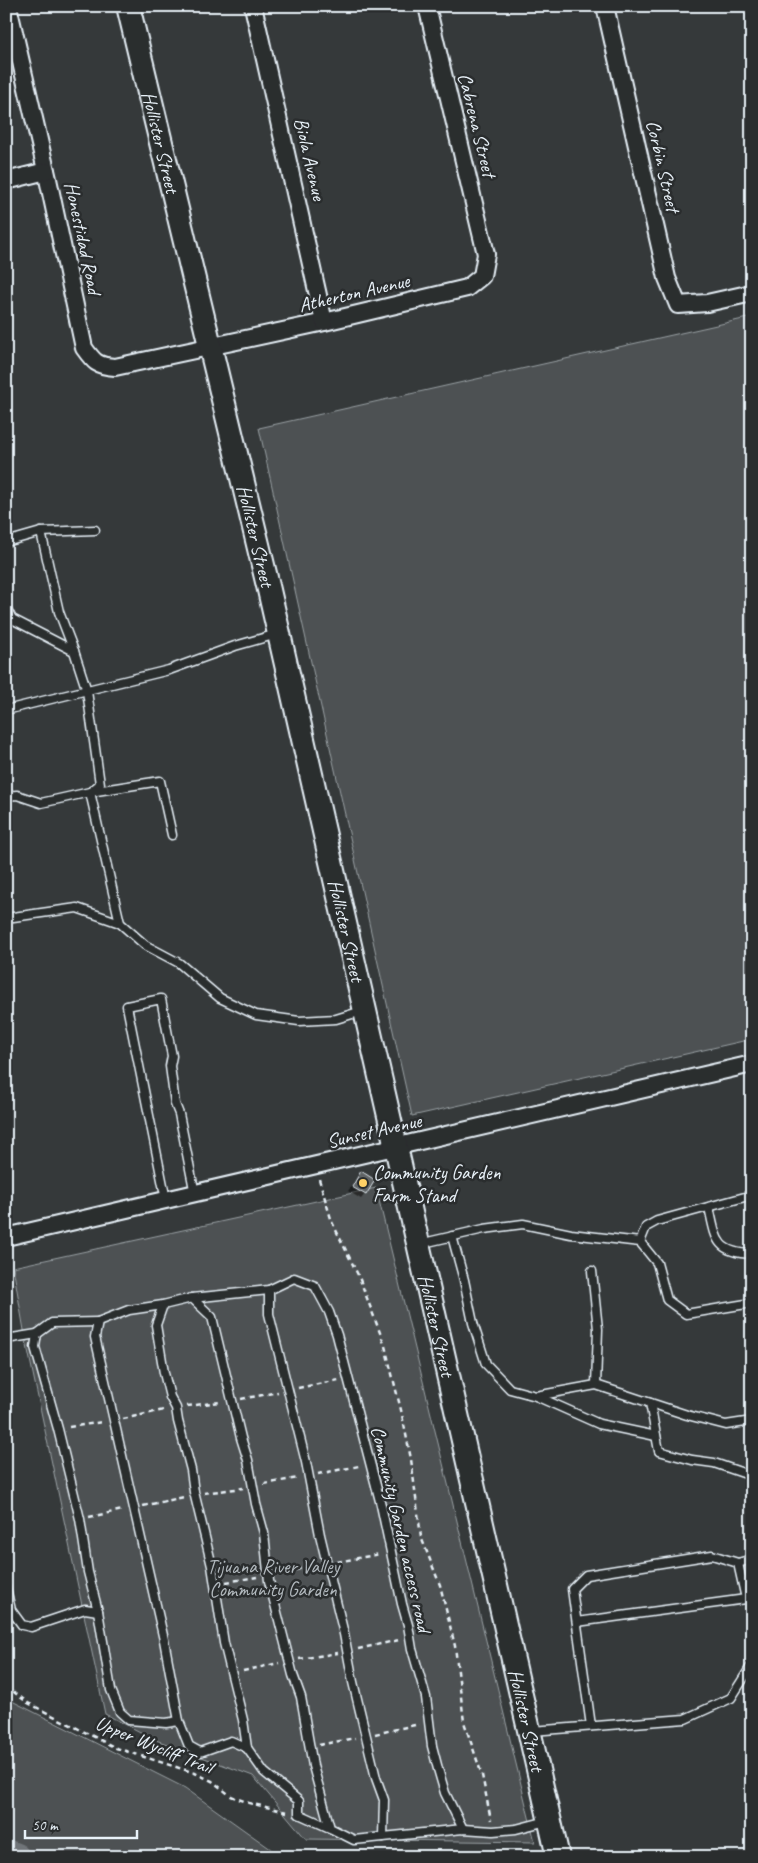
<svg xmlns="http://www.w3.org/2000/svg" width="758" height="1863" font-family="Caveat,sans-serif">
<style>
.green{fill:#4d5152;stroke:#9aa1a5}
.shadow{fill:#0007}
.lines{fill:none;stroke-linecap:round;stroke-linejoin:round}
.river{stroke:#707579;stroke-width:28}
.building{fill:#5f6365;stroke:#e8f1f8}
.lane-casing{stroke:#e8f1f8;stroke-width:11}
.street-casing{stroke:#e8f1f8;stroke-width:20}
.secondary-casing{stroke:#e8f1f8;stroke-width:26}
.path{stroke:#e8f1f8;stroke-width:2.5;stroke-dasharray:5 4;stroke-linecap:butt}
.lane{stroke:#2a2d2e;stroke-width:8}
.street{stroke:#2a2d2e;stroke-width:16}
.secondary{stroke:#2a2d2e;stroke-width:22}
.poi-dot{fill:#ffd166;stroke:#2a2d2e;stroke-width:2}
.labels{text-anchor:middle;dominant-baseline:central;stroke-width:5;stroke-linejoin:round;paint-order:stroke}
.street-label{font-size:20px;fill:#e8f1f8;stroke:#2a2d2e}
.poi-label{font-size:20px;fill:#e8f1f8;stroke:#2a2d2e;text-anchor:start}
.park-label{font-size:20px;fill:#b2b9be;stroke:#2a2d2e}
</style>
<rect width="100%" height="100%" fill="#35393a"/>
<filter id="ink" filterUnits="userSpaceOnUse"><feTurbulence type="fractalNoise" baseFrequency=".02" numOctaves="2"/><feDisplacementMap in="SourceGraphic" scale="10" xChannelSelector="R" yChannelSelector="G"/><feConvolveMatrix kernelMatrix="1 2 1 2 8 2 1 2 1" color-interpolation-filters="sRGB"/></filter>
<g filter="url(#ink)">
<g class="green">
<polygon points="752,317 752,1039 412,1116 259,428"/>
<polygon points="376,1188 535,1842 306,1839 253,1776 156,1740 105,1714 25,1336 13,1267"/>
<polygon points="6,1698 185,1788 282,1857 6,1857"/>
</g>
<polygon class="shadow" points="361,1173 365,1194 361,1199 348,1191"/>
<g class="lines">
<polyline class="river" points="6,1853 16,1857"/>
</g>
<polygon class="building" points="361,1171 375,1180 366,1195 352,1187"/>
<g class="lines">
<g class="lane-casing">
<g id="lane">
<polyline points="41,532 59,612 74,651 87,691 100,784 90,792 120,923 145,945 179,963 220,998 256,1015 299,1021 336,1019 362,1011"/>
<polyline points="6,542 41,532 95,530"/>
<polyline points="6,608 12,619 74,651"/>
<polyline points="6,710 169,670 235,646 277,634"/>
<polyline points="6,796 17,795 41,803 90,792 160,781 172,835"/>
<polyline points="6,918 77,908 120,923"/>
<polyline points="166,1200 127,1006 161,999 172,1056 170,1066 175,1104 179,1114 195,1194"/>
<path d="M 709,1207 C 716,1238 715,1253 752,1254"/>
<polyline points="452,1236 464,1280 473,1323 486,1364 510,1389 536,1396 596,1385 687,1415 726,1425 752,1421"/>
<polyline points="640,1242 646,1227 657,1221 752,1195"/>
<polyline points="419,1244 484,1229 523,1224 571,1234 640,1242 657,1263 667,1300 686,1314 752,1303"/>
<polyline points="592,1271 598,1329 596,1385"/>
<polyline points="192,1298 269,1290"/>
<polyline points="163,1305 129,1310 98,1322 95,1337 164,1640 179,1721 189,1746 200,1752 231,1741 247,1748"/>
<polyline points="98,1322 52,1323 37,1334 35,1347 58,1429 80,1519 88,1572 98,1611 111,1690 120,1712 129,1720 166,1723 179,1721"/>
<polyline points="6,1339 37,1334"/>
<polyline points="536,1396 599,1424 656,1436"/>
<polyline points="650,1403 659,1451 692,1460 714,1463 752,1476"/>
<polyline points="738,1563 746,1599 752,1599"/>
<polyline points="6,1588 11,1610 22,1625 31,1627 85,1609 98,1611"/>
<polyline points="577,1622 746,1599"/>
<polyline points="591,1726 572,1589 586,1575 712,1555 738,1563 752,1559"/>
<polyline points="532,1731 685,1719 731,1698 752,1665"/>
<polyline points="330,1828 299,1814 299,1801 264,1772 247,1748 243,1720 224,1643 212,1566 194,1492 191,1470 178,1421 176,1408 170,1397 164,1373 156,1325 163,1305 192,1298 212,1317 241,1438 248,1460 256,1504 264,1533 269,1581 293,1675 301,1697 313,1766 330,1828 354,1840 383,1837 384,1800 376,1778 353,1682 344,1634 320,1535 306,1462 269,1314 269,1290 294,1278 315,1286 329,1312 337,1335 381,1505 402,1604 408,1625 412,1649 426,1697 432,1746 438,1769 445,1793 463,1829"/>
<polyline points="383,1837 463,1829 493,1831 516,1829 547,1821"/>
</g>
</g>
<g class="street-casing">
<g id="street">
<path d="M 8,6 L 48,179 L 84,348 C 94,362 97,366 115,367 L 320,323 L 467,288 L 482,276 L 486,254 L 427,6"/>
<polyline points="253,6 324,322"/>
<polyline points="605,6 660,247 667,278 678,305 707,303 752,293"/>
<polyline points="6,181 46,171"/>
<polyline points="6,1237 752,1064"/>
</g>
</g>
<g class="secondary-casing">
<g id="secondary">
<path id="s1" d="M 128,6 L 269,590 L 558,1857"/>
</g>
</g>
<g class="path">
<polyline points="319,1179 332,1222 359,1277 385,1346 401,1410 411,1459 421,1537 440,1585 455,1646 464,1722 482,1775 491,1820"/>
<polyline points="298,1388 339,1380"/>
<polyline points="241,1399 278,1392"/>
<polyline points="187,1406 221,1402"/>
<polyline points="123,1419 164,1410"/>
<polyline points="69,1427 103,1422"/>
<polyline points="318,1474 359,1466"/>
<polyline points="264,1484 298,1478"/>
<polyline points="204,1493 243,1488"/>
<polyline points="143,1506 184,1497"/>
<polyline points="89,1517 123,1510"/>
<polyline points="337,1562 380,1554"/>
<polyline points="278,1573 316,1566"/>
<polyline points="226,1582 257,1577"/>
<polyline points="358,1649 399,1640"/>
<polyline points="299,1659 338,1653"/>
<polyline points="243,1671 279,1663"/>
<polyline points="6,1686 28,1703 116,1748 195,1773 212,1781 231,1796 249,1803 287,1812"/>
<polyline points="375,1734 419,1724"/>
<polyline points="319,1745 355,1738"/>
</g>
<use href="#lane" class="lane"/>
<use href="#street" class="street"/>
<use href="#secondary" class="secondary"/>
</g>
</g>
<circle class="poi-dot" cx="363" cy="1183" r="5"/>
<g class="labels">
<g class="street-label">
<text transform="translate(477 125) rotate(76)">Cabrena Street</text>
<text stroke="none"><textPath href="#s1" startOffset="140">Hollister Street</textPath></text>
<text transform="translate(310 159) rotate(77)">Biola Avenue</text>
<text transform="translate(663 166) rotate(77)">Corbin Street</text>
<text transform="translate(83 238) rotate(78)">Honestidad Road</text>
<text transform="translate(354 293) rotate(-13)">Atherton Avenue</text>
<text stroke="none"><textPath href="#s1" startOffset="545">Hollister Street</textPath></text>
<text stroke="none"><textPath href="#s1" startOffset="950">Hollister Street</textPath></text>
<text transform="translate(374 1131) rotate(-13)">Sunset Avenue</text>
<text stroke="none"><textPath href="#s1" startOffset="1355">Hollister Street</textPath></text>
<text transform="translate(401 1529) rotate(77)">Community Garden access road</text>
<text stroke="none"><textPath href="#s1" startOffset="1760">Hollister Street</textPath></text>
<text transform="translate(154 1745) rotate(22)">Upper Wycliff Trail</text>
</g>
<g class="poi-label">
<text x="373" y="1172">Community Garden<tspan x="373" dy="23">Farm Stand</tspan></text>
</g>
<g class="park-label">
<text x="273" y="1566">Tijuana River Valley<tspan x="273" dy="23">Community Garden</tspan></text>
</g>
</g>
<rect width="758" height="1863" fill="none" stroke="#2a2d2e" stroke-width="25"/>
<rect x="12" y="12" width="733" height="1838" fill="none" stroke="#e8f1f8" stroke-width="2" filter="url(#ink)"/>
<path d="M25 1830v8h112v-8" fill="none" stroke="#e8f1f8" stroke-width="2.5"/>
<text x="32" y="1830" font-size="15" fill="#e8f1f8" stroke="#2a2d2e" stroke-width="4" paint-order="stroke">50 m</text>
</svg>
